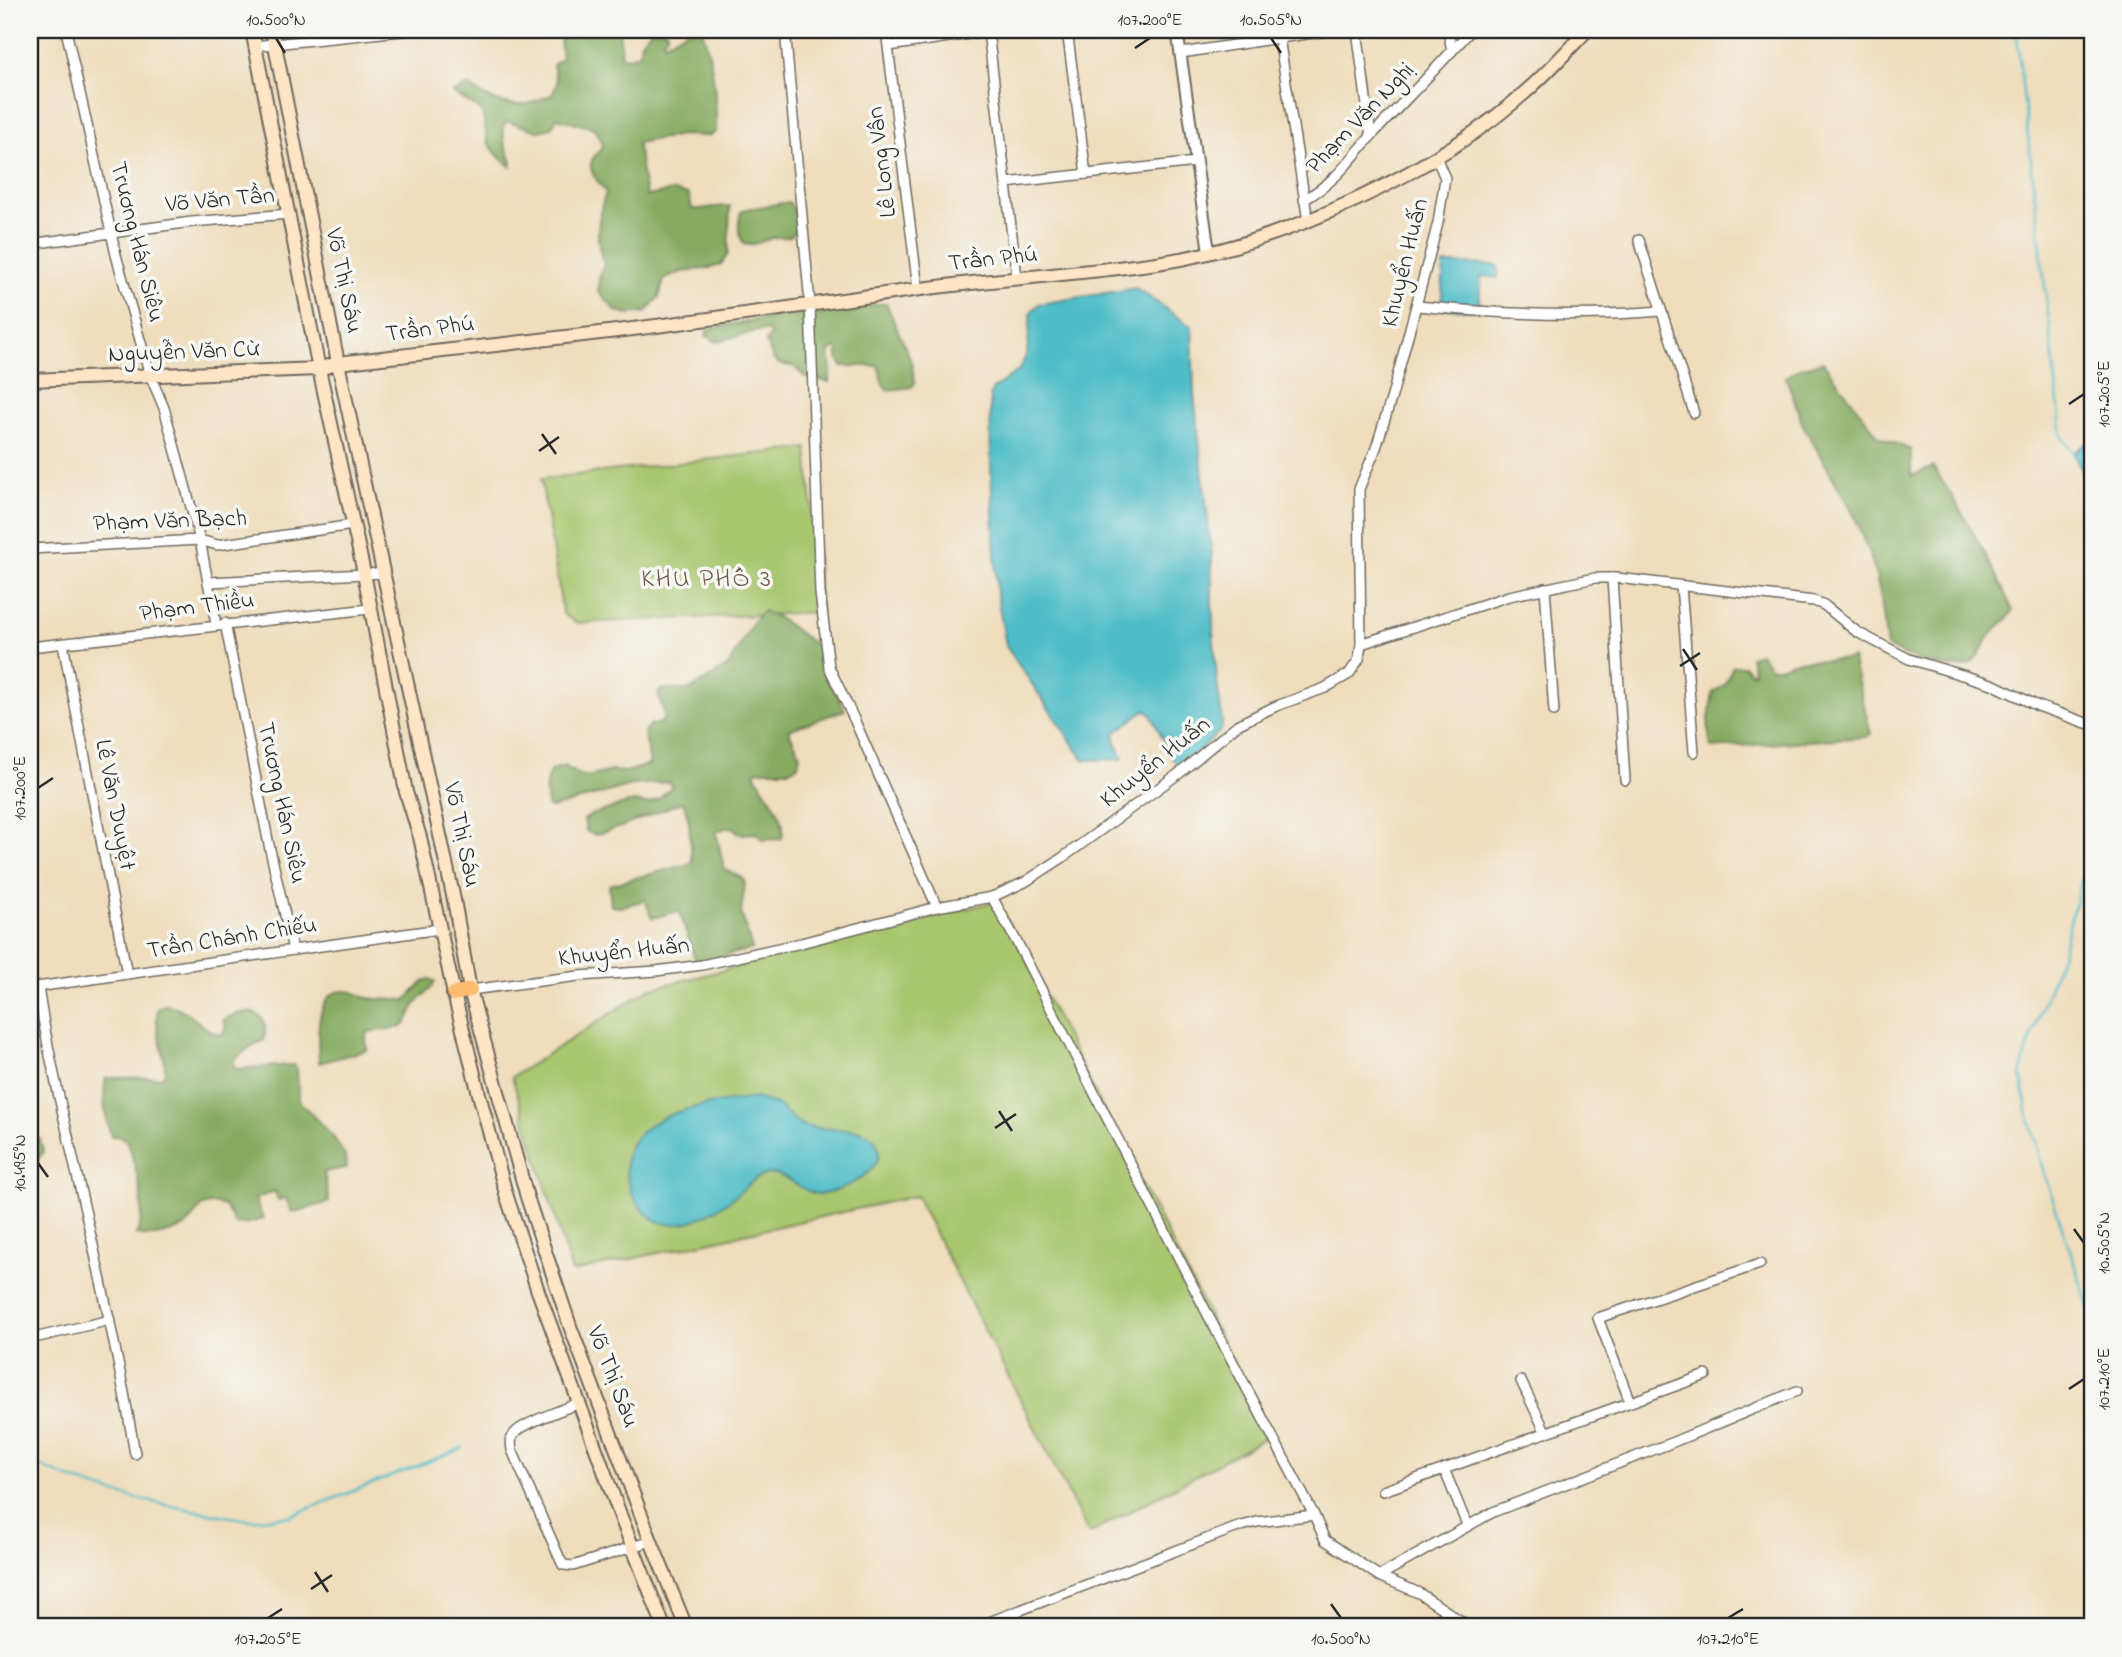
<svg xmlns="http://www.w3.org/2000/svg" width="2122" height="1657" font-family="'Indie Flower',sans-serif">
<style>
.green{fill:#a8c66e;stroke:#6a784c;stroke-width:2}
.forest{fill:#86ab61;stroke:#586b46;stroke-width:2}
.water{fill:#4fbdc8;stroke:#3d747a;stroke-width:2}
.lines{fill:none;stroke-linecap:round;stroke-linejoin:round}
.stream{stroke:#4fbdc8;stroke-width:2.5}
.minor-casing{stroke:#70695e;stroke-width:12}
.tertiary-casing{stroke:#70695e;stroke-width:14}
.secondary-casing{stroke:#70695e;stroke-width:16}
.primary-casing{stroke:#70695e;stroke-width:18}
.minor{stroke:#fff;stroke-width:9}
.tertiary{stroke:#fff;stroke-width:10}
.secondary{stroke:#fee5c5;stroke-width:12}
.primary{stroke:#fcbd6f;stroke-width:14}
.ticks{fill:none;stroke:#2b2b2b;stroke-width:2.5}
.labels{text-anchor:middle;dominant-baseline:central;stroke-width:7;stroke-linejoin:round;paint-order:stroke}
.street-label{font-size:24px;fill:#2b2b2b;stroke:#f6f6f2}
.neighbourhood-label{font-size:26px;letter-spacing:2px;fill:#6f5648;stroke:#f6f6f2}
.neatline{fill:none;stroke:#2b2b2b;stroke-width:2.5}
.ticks-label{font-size:18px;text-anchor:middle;fill:#2b2b2b}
</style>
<rect width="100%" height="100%" fill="#f6f6f2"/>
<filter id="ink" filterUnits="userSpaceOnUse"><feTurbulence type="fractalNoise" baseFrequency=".0143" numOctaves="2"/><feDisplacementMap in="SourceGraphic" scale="14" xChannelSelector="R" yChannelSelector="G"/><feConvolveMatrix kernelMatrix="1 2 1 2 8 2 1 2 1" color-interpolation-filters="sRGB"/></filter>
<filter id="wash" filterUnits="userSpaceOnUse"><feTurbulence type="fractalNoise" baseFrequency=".00686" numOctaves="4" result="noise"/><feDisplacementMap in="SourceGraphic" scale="28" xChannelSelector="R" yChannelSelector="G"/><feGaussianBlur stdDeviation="1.57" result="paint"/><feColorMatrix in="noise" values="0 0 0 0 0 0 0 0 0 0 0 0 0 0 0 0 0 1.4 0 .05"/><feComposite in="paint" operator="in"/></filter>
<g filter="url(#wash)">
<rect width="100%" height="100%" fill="#efddbc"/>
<g class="green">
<polygon points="807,448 821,612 576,623 563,614 541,479"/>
<polygon points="997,901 1270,1435 1089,1534 916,1196 572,1272 512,1077 649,989"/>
</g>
<g class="forest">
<path d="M 567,30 L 619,30 L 622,56 L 629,57 L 639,54 L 641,42 L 651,30 L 667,30 L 667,34 L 663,40 L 665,43 L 688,30 L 702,30 C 713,62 717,97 716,132 L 709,136 L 681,135 L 637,143 L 646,196 L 673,191 L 689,195 L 692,209 C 705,210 717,205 730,206 L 728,254 L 721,265 C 701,272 681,268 664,280 L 659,297 L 646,312 L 629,314 L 616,311 L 598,291 L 599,278 L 604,263 C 594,240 598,215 606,192 C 601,185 592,177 591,168 C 589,149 615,156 594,128 L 557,118 L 551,128 L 538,131 L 507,121 L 503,126 L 504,142 L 512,162 L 511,167 L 500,158 L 488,143 L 482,111 L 453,93 L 469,85 C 481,98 508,107 526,104 C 535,103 543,97 552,95 L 557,84 L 553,65 L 562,58 L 560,41 L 567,33 Z"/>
<path d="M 789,202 C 795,210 803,232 788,237 C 783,238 778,236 772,238 C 762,241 756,245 745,245 C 737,234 738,224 741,212 L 747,209 Z"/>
<polygon points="886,303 911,361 915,382 912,387 888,390 882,383 879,366 842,366 838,360 838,349 833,349 829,354 831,369 829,382 805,377 793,366 779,364 773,359 766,342 771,335 768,331 757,331 716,342 706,335 708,329 789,314 816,313"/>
<path d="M 1823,362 L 1879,437 L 1911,450 L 1911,476 L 1933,467 C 1964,513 1990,560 2013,611 C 2007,621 1998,626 1991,635 C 1984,643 1980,657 1972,663 C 1953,675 1905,657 1887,647 L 1881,598 L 1873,564 L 1854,515 L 1802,423 L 1786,377 L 1799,368 Z"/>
<path d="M 763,611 L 777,617 L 817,646 L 821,651 L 827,676 L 845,710 L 788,730 L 800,754 L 798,765 L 790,770 L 758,770 L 755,773 C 763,792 791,818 781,839 L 762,840 L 757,833 L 738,834 L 734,828 L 727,827 L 716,832 L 724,869 L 742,878 L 745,884 L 741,912 L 752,949 L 696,962 L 679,911 L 652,918 L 645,900 L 620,907 L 611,906 L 609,885 L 692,863 L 689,822 L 684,803 L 679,803 L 621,827 L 595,835 L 586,831 L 584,820 L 591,815 L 624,804 L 634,802 L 648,804 L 659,799 L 672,786 L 668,782 L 632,785 L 552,808 L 548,807 C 545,794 544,782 551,770 L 565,766 L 578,775 L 586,777 L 612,771 L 626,772 L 650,764 L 644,732 L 650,725 L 661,723 L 665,716 L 658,693 L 662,689 L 690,690 L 728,666 L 755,619 Z"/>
<path d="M 1760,653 L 1770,667 C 1780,669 1788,662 1799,661 C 1816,658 1834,663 1852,658 L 1871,734 L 1866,737 L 1711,748 L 1708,724 L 1713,692 L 1724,685 L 1733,666 L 1745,666 L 1751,673 L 1754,672 L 1750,657 Z"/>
<path d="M 430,979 L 435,982 C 430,992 421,996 415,1005 C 410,1013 410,1020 402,1027 L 368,1032 L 366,1039 L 367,1050 L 319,1063 C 318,1042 313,988 347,991 C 354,991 361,997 368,998 C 380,1000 394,999 406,1000 L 424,981 Z"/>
<path d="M 164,1005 C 193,1007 197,1030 222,1035 L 226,1026 L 223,1020 C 244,1007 271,1008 264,1040 L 250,1047 L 233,1061 L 235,1069 L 294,1065 L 297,1069 L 299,1101 L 334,1138 L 345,1156 L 346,1168 L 324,1172 L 329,1202 L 292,1213 L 286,1198 L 278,1200 L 275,1191 L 255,1199 L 263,1219 L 244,1224 L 235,1224 L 225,1206 C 200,1198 198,1213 185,1227 C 170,1233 151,1240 136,1234 C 150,1212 135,1164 127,1141 L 122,1137 L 111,1136 C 105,1117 102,1098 106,1078 L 161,1077 L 165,1072 C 166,1050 153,1030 158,1008 Z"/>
<polygon points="30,1130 40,1139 43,1152 34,1165 33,1184 30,1186"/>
</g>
<g class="water">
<polygon points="1444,264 1498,265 1498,278 1481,276 1479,311 1441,308"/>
<path d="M 1136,288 L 1192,327 L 1194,394 L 1212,558 C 1211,599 1213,639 1217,680 C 1218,697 1223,712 1222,729 L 1194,756 L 1180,765 L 1173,760 L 1151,714 L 1146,709 L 1115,733 L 1115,740 L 1123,759 L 1084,760 L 1006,646 L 997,595 L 991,470 L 990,396 L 993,389 L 1019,370 L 1027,354 L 1031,312 L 1039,304 Z"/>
<path d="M 2092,440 L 2092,499 C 2085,483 2083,467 2073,453 Z"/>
<path d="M 757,1098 C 765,1101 774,1103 781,1108 C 788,1114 794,1121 802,1125 C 824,1135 877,1117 879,1153 C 880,1173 835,1196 817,1194 C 802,1192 789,1176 774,1174 C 756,1173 746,1188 734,1197 C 717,1210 688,1228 666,1224 C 649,1220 636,1205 630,1189 C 604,1114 705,1103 757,1098 Z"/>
</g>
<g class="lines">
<g class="stream">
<polyline points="2016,30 2062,437 2073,453"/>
<polyline points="2092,852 2080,884 2062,953 2025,1055 2021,1075 2027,1110 2043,1170 2092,1316"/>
<path d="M 30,1461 C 99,1496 174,1507 249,1520 L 290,1516 L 463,1448"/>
</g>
</g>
</g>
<g filter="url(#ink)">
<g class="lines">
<g class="minor-casing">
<g id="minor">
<polyline points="66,30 116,255 150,375 164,408 200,540 216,624"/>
<polyline points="785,30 810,304 820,593 829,667 854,719 937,907"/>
<polyline points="886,30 918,289"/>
<polyline points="1067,30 1086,174"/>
<polyline points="1357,30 1371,136"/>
<polyline points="1448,30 1452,51"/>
<polyline points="988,31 1017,278"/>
<polyline points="1279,38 1308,221"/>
<polyline points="254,46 411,30"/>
<polyline points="889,46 996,30"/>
<polyline points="1181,53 1333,30"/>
<polyline points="1006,183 1196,162"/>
<path d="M 1304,200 C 1339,179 1348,161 1374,133 C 1406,99 1440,65 1471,30"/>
<polyline points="1639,240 1694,413"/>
<polyline points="30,244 192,222 289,214"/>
<path d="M 1417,306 C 1498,314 1581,318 1661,311"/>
<polyline points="30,549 200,540 217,545 353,525"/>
<polyline points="1612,578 1625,780"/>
<polyline points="209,582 384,573"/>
<polyline points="1681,586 1694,752"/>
<polyline points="1545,588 1554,711"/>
<polyline points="225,623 269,845 293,950"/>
<polyline points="63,644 127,974"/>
<polyline points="1361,644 1509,596 1595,578 1617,578 1814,601 1824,605 1857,632 1909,659 1992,684 2038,706 2092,725"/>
<polyline points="30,647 369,609"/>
<polyline points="992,897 1020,948 1209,1317 1314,1515 1325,1540 1379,1576 1419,1593 1470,1627"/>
<path d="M 38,987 C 47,1050 62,1109 76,1171 C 98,1265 119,1359 135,1454"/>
<polyline points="30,988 439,929"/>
<polyline points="470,990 579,976 656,971 702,965 801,943 937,907 992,897 1025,882 1062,858 1181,772 1237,725 1274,707 1325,688 1349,674 1359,659 1361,644 1359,489 1376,448 1392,396 1438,223 1445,178 1436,157"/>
<polyline points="30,1339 110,1320"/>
<polyline points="1521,1381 1546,1433"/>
<polyline points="1630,1402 1598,1318 1760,1264"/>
<path d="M 579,1403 C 565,1409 523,1423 515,1433 C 510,1438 511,1444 512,1450 L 560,1559 L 563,1565 L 573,1566 L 651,1541"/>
<polyline points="1444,1469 1467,1525"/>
<polyline points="1383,1491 1706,1375"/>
<polyline points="1379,1576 1493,1512 1666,1445 1797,1391"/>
<polyline points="976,1627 1238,1527 1257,1522 1314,1515"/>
</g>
</g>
<g class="tertiary-casing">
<polyline id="tertiary" points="1177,30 1209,252"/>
</g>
<g class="secondary-casing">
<g id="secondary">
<polyline points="252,30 319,369 364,573 406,792 420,837 454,994 479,1094 506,1194 538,1291 622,1520 664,1627"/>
<polyline points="272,30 338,363 454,900 470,990 527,1197 570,1326 651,1541 686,1627"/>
<path d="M 30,380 L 319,369 L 338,363 C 420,353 501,345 583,335 C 691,323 798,306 906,291 C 989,279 1073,275 1157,263 C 1280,245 1440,171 1531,87 C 1551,69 1569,49 1587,30"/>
</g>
</g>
<g class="primary-casing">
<polyline id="primary" points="454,994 470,990"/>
</g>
<use href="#minor" class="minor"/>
<use href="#tertiary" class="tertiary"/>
<use href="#secondary" class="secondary"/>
<use href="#primary" class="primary"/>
</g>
</g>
<path class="ticks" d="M 276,38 L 285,53M 1271,38 L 1281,53M 1135,48 L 1150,38M 2069,404 L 2084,394M 542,434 L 556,454M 539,451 L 559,437M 1683,649 L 1697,670M 1680,666 L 1700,653M 38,788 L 53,778M 999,1111 L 1012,1131M 995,1128 L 1016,1114M 38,1163 L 48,1177M 2074,1229 L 2084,1243M 2069,1389 L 2084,1379M 315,1572 L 328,1592M 311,1589 L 332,1575M 1331,1604 L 1341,1618M 268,1618 L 282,1609M 1728,1618 L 1743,1609"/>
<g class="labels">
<g class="street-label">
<text transform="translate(1361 119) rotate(-46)">Phạm Văn Nghị</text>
<text transform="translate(883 162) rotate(-97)">Lê Long Vân</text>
<text transform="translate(220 201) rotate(-5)">Võ Văn Tần</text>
<text transform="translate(136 242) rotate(76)">Trương Hán Siêu</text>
<text transform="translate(993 260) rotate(-6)">Trần Phú</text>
<text transform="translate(1406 263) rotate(-76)">Khuyển Huấn</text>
<text transform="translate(343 281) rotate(78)">Võ Thị Sáu</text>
<text transform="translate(430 330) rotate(-7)">Trần Phú</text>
<text transform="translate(184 353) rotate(-2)">Nguyễn Văn Cừ</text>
<text transform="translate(170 522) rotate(-2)">Phạm Văn Bạch</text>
<text transform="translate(197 608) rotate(-7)">Phạm Thiều</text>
<text transform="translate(1156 763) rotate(-38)">Khuyển Huấn</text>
<text transform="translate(281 803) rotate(78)">Trương Hán Siêu</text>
<text transform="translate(114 805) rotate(79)">Lê Văn Duyệt</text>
<text transform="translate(461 835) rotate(78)">Võ Thị Sáu</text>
<text transform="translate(232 939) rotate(-9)">Trần Chánh Chiếu</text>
<text transform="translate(624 953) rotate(-6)">Khuyển Huấn</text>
<text transform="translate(612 1377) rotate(69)">Võ Thị Sáu</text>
</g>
<g class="neighbourhood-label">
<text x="707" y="580">KHU PHỐ 3</text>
</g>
</g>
<rect width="2122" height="1657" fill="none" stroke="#f6f6f2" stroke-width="77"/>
<rect x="38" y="38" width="2046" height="1580" class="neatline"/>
<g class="ticks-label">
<text x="276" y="25">10.500°N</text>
<text x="1150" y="25">107.200°E</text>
<text x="1271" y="25">10.505°N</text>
<text transform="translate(2103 394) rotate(-90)" y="6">107.205°E</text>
<text transform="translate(19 788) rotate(-90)" y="6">107.200°E</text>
<text transform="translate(19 1163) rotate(-90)" y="6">10.495°N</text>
<text transform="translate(2103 1243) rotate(-90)" y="6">10.505°N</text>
<text transform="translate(2103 1379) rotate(-90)" y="6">107.210°E</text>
<text x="268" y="1644">107.205°E</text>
<text x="1341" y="1644">10.500°N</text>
<text x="1728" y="1644">107.210°E</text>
</g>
</svg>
